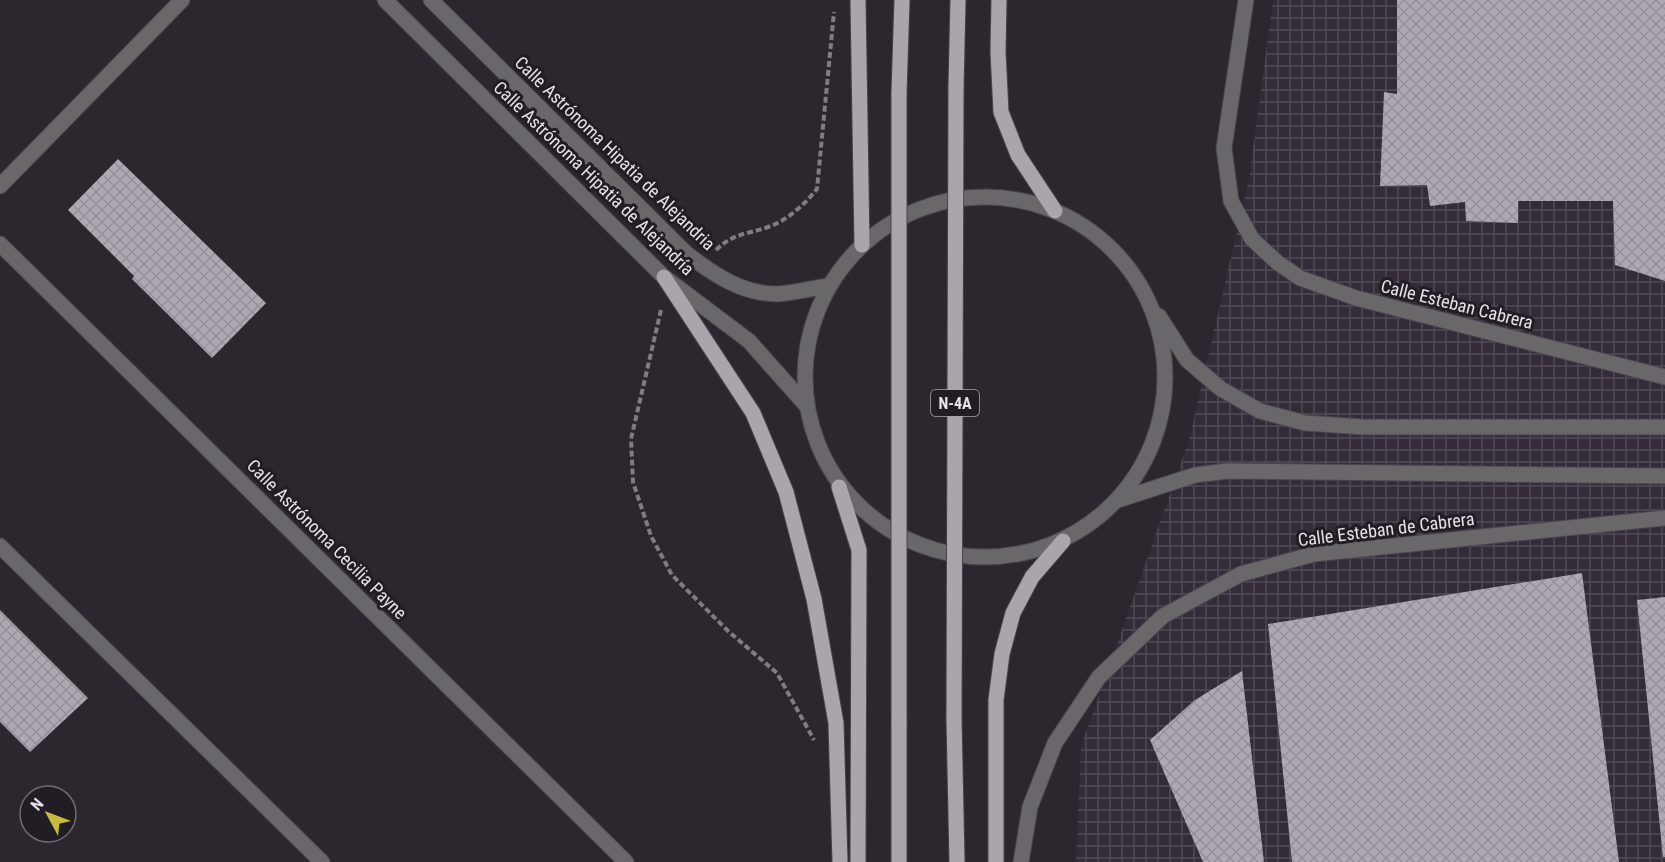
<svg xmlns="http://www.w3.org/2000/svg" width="1665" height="862" font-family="'Roboto Condensed',sans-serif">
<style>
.industrial{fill:url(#industrial-grid)}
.building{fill:url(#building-cross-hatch)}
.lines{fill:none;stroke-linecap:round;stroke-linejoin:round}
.minor-casing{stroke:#4a454d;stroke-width:17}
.tertiary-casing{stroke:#4a454d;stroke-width:17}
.primary-casing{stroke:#4a454d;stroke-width:17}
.path{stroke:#807c83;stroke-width:4;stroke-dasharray:6 3;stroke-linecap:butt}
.minor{stroke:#6a676b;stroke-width:15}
.tertiary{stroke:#6a676b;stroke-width:15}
.primary{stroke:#aaa4ad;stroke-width:15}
.primary-bridge-casing{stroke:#4a454d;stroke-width:17;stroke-linecap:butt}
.primary-bridge{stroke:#aaa4ad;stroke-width:15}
.labels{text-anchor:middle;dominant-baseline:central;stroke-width:6;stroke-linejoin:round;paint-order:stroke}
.shield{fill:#221d25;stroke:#aba7ae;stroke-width:1.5}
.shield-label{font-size:16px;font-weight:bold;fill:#e6e2e8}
.street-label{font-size:18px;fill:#e6e2e8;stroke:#221d25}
</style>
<defs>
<pattern id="industrial-grid" width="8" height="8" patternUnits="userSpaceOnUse" patternTransform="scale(1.5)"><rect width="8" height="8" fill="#342b39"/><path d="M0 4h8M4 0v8" fill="none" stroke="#514956"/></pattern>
<pattern id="building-cross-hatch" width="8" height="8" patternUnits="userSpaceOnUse" patternTransform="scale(1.5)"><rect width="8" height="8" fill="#afa8b3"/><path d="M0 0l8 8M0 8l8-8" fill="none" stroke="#948f98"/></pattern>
</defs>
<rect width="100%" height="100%" fill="#2c272f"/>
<polygon class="industrial" points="1273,0 1665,0 1665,862 1076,862 1081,746 1189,440 1249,179"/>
<g class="building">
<polygon points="1397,0 1665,0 1665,281 1615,265 1613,201 1518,201 1518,223 1466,221 1465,202 1430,206 1427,185 1380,186 1384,92 1397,94"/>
<polygon points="118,159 266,303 212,358 132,279 134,276 68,210"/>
<polygon points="1582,573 1619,862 1292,862 1268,624"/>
<polygon points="1665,597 1665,857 1663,857 1637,600"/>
<polygon points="0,610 88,698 30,752 0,722"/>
<polygon points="1242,671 1264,862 1203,862 1150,740 1195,700"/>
</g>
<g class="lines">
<g class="minor-casing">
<g id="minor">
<polyline points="0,186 182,0"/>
<polyline points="0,244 626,862"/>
<polyline points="0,546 322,862"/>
</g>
</g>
<g class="tertiary-casing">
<g id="tertiary">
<polyline points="385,0 664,277 749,341 805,404"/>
<path d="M 431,0 L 687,254 C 713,274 742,294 777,294 C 794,293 812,288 829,286"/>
<polyline points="1246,0 1224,148 1231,201 1252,239 1278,263 1300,278 1356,298 1665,377"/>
<circle cx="985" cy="377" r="180"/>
<polyline points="1159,316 1187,360 1221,389 1260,411 1305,423 1363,427 1665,427"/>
<polyline points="1118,500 1195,475 1228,471 1665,476"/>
<polyline points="1021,862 1030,807 1055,743 1099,677 1163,616 1241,574 1314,554 1665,518"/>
</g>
</g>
<g class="primary-casing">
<g id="primary">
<polyline points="858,0 862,245"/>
<polyline points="999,0 998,52 1001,112 1018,155 1055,211"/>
<polyline points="956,88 958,0"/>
<polyline points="899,93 902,0"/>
<polyline points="664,277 753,413 786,492 814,599 836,723 840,862"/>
<polyline points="839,487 859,550 858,862"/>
<polyline points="954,719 957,862"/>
<polyline points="899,720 899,862"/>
<polyline points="996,862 996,700 1002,654 1013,613 1032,577 1063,541"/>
</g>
</g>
<g class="path">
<path d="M 716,250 C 735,232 746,235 768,227 C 788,220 804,205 817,189 L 834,12"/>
<polyline points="661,310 631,439 633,482 651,536 672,575 728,631 777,673 814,740"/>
</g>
<use href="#minor" class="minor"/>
<use href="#tertiary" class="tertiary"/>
<use href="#primary" class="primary"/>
<g class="primary-bridge-casing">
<g id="primary-bridge">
<polyline points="954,719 956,88"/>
<polyline points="899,720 899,93"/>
</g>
</g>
<use href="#primary-bridge" class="primary-bridge"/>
</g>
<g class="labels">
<rect class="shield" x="931" y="390" width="48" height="26" rx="4.5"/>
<g class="shield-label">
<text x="955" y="403">N-4A</text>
</g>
<g class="street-label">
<text transform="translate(615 153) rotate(44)">Calle Astrónoma Hipatia de Alejandria</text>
<text transform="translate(594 178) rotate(44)">Calle Astrónoma Hipatia de Alejandría</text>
<text transform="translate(1457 304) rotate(14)">Calle Esteban Cabrera</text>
<text transform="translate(1386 529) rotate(-7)">Calle Esteban de Cabrera</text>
<text transform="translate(327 539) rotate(45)">Calle Astrónoma Cecilia Payne</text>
</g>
</g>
<g transform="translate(48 814) rotate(311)"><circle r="28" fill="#221d25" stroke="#706c73" stroke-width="1.5"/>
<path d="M0-4.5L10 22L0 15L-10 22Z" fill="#c8bb3b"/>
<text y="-9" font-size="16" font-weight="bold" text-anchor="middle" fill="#e6e2e8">N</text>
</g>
</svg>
